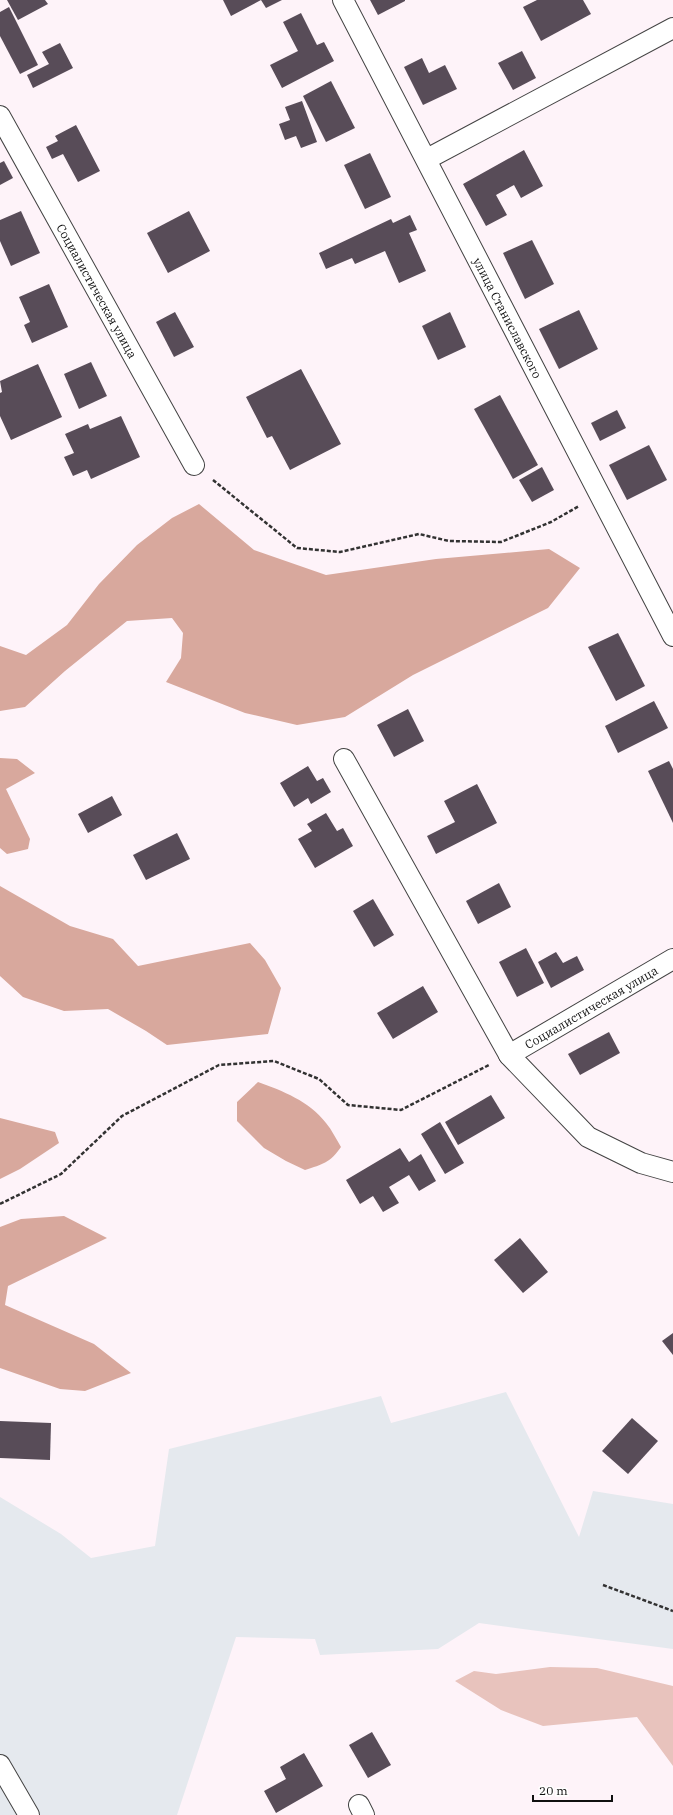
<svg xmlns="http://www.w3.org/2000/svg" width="673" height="1815" font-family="'IBM Plex Serif',serif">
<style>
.industrial{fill:#e5e9ee}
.green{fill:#e8c3bd}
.forest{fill:#d8a89d}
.building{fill:#584c58}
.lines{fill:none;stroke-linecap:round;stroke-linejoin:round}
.street-casing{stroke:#434343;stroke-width:22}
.path{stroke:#323232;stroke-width:2.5;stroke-dasharray:4 2;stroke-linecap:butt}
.street{stroke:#fff;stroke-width:20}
.labels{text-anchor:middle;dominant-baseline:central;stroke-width:4;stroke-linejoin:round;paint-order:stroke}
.street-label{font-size:12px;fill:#101010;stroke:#fff}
</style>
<rect width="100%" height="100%" fill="#fef3f9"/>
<polygon class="industrial" points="506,1392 579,1537 593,1491 673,1504 673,1649 479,1623 438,1649 320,1655 315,1639 236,1637 177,1815 0,1815 0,1497 61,1534 91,1558 155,1546 169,1449 381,1396 391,1423"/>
<polygon class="green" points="550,1667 597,1668 673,1686 673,1766 637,1717 543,1726 501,1710 455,1681 474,1671 496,1674"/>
<g class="forest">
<polygon points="199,504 254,550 326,575 436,559 549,549 580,568 548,608 413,675 345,717 297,725 245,713 166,682 181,658 183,633 172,618 127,621 65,671 25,707 0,711 0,646 26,655 67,625 99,584 137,545 172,518"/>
<polygon points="0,758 17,759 35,773 6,789 30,839 28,849 7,854 0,848"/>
<polygon points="0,886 70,926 113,939 138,966 250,943 265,960 281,988 268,1034 167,1045 146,1031 108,1009 64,1011 23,997 0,976"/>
<path d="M 258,1082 C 283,1091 309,1101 326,1123 C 332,1130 336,1139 341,1147 C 330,1163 323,1164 305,1170 L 286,1161 L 264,1148 L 237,1121 L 237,1102 Z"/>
<polygon points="0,1118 55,1132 59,1143 20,1169 0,1179"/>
<polygon points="64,1216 107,1238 8,1286 5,1305 94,1344 131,1373 85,1391 60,1389 0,1368 0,1227 21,1219"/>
</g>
<g class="building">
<polygon points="7,0 45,0 48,4 18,20"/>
<polygon points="223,0 282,0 266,8 261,0 231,16"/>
<polygon points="370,0 405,0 405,1 378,15"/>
<polygon points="537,0 583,0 591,14 541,41 523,7"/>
<polygon points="9,7 38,65 20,74 0,36 0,12"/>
<polygon points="301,13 317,45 324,42 334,61 282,88 270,65 298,51 283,22"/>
<polygon points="60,43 73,68 33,88 27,75 49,64 42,52"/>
<polygon points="522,51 536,78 513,90 498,63"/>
<polygon points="422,58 429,73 445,65 457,89 423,105 404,67"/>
<polygon points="331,81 355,128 326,142 303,96"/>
<polygon points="302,101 317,142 301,148 296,136 285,140 279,124 290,120 285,107"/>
<polygon points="76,125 100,171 78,182 63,154 52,159 46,147 58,141 55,136"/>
<polygon points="524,150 543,186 521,198 514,185 496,195 507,215 486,226 463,184"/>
<polygon points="370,153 391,197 365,209 344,165"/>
<polygon points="4,161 13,178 0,185 0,163"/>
<polygon points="21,211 40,253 11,266 0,241 0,220"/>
<polygon points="189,211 210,251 168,273 147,233"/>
<polygon points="410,215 417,230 409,233 426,271 399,283 385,251 355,264 352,258 326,269 319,253 391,219 393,223"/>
<polygon points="532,240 554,284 525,299 503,253"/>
<polygon points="49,284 68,327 32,343 24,325 30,322 19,297"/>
<polygon points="579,310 598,349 559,369 539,329"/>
<polygon points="175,312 194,347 174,357 156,322"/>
<polygon points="450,312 466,347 438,360 422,326"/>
<polygon points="91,362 107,396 79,409 64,374"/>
<polygon points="38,364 62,417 11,440 0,416 0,393 2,392 0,381"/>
<polygon points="301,369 341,444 290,470 272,436 267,438 246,397"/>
<polygon points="500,395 538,465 513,479 474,409"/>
<polygon points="617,410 626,428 600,441 591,423"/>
<polygon points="121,416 140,457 91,479 87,470 73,476 64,457 74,453 65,434 88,424 90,429"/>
<polygon points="649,445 667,480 627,500 609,465"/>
<polygon points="542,467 554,490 532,502 519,480"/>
<polygon points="618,633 645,686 616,701 588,647"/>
<polygon points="654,701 668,728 618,753 605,726"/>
<polygon points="408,709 424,741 394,757 377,725"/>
<polygon points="669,761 673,769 673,823 648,771"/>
<polygon points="308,766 317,781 323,778 331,792 311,804 308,798 294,807 280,783"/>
<polygon points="477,784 497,823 436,854 427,836 455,822 444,801"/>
<polygon points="112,796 122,815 88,833 78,814"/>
<polygon points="326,813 337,831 343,828 353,846 315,868 298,839 312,831 307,824"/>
<polygon points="177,833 190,859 146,880 133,855"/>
<polygon points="499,883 511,907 478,924 466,901"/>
<polygon points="373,899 394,935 374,947 353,911"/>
<polygon points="526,948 544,983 517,997 499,962"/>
<polygon points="556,952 563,963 577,956 584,970 551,988 538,962"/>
<polygon points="423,986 438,1012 393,1039 377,1013"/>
<polygon points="609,1032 620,1053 580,1075 568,1054"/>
<polygon points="491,1095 505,1118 458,1145 445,1122"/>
<polygon points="440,1122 464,1163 445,1174 421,1134"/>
<polygon points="400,1148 409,1162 421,1154 436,1181 419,1191 409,1175 389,1187 399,1203 383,1212 373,1196 360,1204 346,1180"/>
<polygon points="520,1238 548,1272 523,1293 494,1260"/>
<polygon points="673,1333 673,1355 662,1341"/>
<polygon points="632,1418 658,1441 628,1474 602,1451"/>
<polygon points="0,1421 51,1423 50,1460 0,1458"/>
<polygon points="372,1732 391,1765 368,1778 349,1745"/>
<polygon points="304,1753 323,1786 276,1813 264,1791 286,1779 280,1767"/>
</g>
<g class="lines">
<g class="street-casing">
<g id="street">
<path id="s1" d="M 343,0 L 673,636"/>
<path id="s2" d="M 0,116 L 194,465"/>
<polyline points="427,159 673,28"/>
<polyline points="344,759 509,1055 588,1137 641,1163 673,1172"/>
<path id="s3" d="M 509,1055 L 673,959"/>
<polyline points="0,1765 29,1815"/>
<polyline points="359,1805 364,1815"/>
</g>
</g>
<g class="path">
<polyline points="213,480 297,548 340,552 419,534 449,541 501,542 551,522 579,506"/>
<polyline points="0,1204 61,1174 122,1116 219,1065 274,1061 319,1079 348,1105 401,1110 489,1065"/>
<polyline points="603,1585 673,1611"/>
</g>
<use href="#street" class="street"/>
</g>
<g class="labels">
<g class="street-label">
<text stroke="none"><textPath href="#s2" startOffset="200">Социалистическая улица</textPath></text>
<text stroke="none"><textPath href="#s1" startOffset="358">улица Станиславского</textPath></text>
<text stroke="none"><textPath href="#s3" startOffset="95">Социалистическая улица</textPath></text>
</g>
</g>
<path d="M533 1795v6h79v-6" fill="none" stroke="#101010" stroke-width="2"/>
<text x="539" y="1795" font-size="12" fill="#101010" stroke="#ffffff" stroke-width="3" paint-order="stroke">20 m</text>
</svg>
